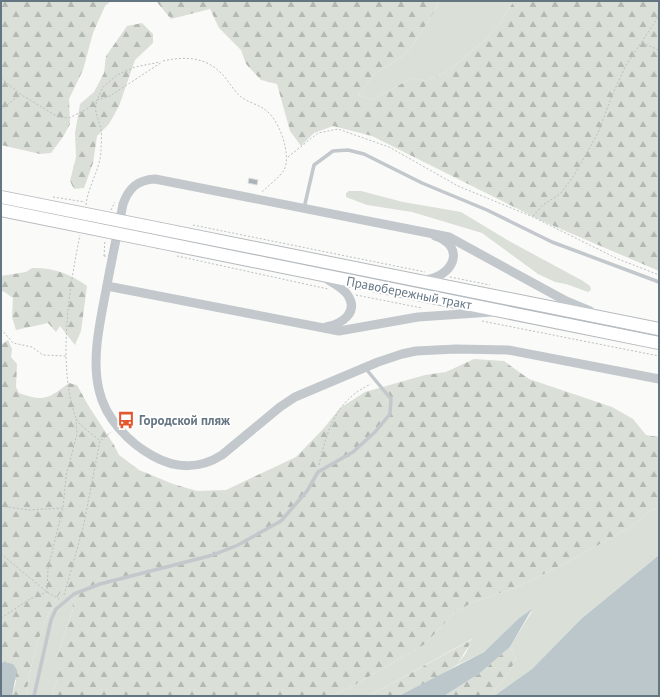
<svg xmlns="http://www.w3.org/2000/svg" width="660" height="697" font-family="'PT Sans',sans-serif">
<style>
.green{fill:#dadfd7}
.forest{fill:url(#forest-firs)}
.water{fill:#bbc7cb}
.building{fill:#aab3b9;stroke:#dcdcda}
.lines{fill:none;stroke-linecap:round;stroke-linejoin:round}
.trunk-casing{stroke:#b4b9bd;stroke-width:14}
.path{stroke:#bbbfc2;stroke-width:1;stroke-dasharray:2 2;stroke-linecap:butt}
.service{stroke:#c3c8cc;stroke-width:3.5}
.tertiary{stroke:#c3c8cc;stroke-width:9}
.trunk{stroke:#fff;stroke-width:12}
.trunk-bridge-casing{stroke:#b4b9bd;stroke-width:14;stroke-linecap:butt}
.path-bridge{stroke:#bbbfc2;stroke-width:1;stroke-dasharray:2 2;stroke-linecap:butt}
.trunk-bridge{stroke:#fff;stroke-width:12}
.labels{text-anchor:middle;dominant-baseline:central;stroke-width:4;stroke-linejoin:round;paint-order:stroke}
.street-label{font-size:13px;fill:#657683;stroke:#fff}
.poi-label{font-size:13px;font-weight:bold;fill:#657683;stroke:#fff;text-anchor:start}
</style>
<defs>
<pattern id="forest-firs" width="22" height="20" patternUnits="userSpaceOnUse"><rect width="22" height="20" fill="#dadfd7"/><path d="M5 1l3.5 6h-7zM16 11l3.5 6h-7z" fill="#b4b9b4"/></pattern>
</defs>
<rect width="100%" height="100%" fill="#fafaf8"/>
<g class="green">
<polygon points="438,1 514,1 497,27 486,39 452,68 440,75 426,81 412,78 372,100 358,95 376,73 402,57 412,46 436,9"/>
<polygon points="349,191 361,191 403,202 461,212 509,241 583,281 590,286 591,290 588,292 566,284 555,282 538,274 482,233 412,212 367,205 346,197 346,193"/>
<polygon points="659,507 659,555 581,619 532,669 494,696 490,696 508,674 516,659 510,647 532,611 518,619 484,652 457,665 466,653 472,639 369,696 331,696 351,687 425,644 454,613 473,602 517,587 564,564 634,525 651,510"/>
<path d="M 63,588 L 71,592 L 73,609 L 57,657 L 57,680 L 52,696 L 26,696 C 33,654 40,624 63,588 Z"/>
</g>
<g class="forest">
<polygon points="1,1 111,1 105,6 93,33 83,70 69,99 70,124 63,137 51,153 40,154 1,145"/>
<polygon points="156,1 438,1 436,9 412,46 402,57 376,73 358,95 372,100 412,78 426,81 440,75 452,68 486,39 497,27 514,1 659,1 659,271 542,221 372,136 333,126 314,133 301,146 290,131 277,84 261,80 246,64 241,50 219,28 210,9 171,19"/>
<polygon points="142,23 153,34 153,43 135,60 119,106 109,124 97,136 93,163 84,188 74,189 70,181 76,157 75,133 80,104 94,92 104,73 106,56 127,26"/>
<path d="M 32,268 C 52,267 71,274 87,286 L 81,331 L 75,345 L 60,326 L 56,332 L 48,323 L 16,330 L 12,317 L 13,298 L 3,291 L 1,293 L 1,276 L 26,272 Z"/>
<path d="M 8,340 L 12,349 L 11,357 L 17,364 L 16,387 L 19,393 C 44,402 48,399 69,383 L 77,385 L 88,405 L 114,445 L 119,455 L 139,470 L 173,484 L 197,491 L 226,490 L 296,457 L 324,428 L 340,408 L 365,392 L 425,375 L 446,372 L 474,359 L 504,361 L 529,379 L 612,407 L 633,419 L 646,435 L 659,437 L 659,507 L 651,510 L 634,525 L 564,564 L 517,587 L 473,602 L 454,613 L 425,644 L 351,687 L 331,696 L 52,696 L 57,680 L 57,657 L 73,609 L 71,592 L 63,588 C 40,624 33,654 26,696 L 12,696 L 16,681 L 4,662 L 1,664 L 1,345 Z"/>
<polygon points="473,639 457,665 438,677 399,696 369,696"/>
<polygon points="510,647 516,659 508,674 490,696 444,696 480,673"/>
</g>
<g class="water">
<polygon points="659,555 659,696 494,696 532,669 581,619"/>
<polygon points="532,609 510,647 480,673 444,696 399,696 484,652 518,619"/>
<polygon points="3,662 13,664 17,670 12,696 1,696 1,664"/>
</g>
<polygon class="building" points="249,178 258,180 257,185 248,183"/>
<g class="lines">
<g class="trunk-casing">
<g id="trunk">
<polyline points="161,229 659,329"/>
<polyline points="159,242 659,343"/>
</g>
</g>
<g class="path">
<polyline points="642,43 659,50"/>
<path d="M 163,61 C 185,56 206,57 222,74 C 229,81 233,90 240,96 C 247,102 257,104 264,109 C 279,118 292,155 284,170 C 279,178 269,185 262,192"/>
<polyline points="1,78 20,94 58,117 69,118 87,109 97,100 103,87 117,75 135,67 160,62"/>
<polyline points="1,110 19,95"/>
<polyline points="288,157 318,133 338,129 389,147 458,186 533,217 618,259 659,275"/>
<polyline points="53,197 85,202"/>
<path d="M 86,205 C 88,186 100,170 101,151 C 101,145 102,136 101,130 C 99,117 93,114 97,100 L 110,96 L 162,62"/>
<polyline points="111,210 115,202"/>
<polyline points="533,216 543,205 560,194 573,177 598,133 611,98 626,65 659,16"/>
<polyline points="193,225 425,272"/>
<polyline points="104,256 105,240"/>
<polyline points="177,256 328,289"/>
<polyline points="450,277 490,285"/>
<polyline points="356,295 422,308"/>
<polyline points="482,321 659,356"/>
<polyline points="1,329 13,343 32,347 43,355 66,356"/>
<polyline points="101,440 111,432"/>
<path d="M 319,465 C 327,430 336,400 371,384"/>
<polyline points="1,506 29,510 63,508"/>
<polyline points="1,554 47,592 59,599"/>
<path d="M 64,595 L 83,528 L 100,441 C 94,435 79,426 76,418 C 57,367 69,288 80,235"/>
<polyline points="1,618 30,599 47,592 48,568 63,508 66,476 77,434 76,419"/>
</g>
<g class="service">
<polyline points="304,208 314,165 333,151 348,150 364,154 422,183 487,210 552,242 659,282"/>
<polyline points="34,696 51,620 56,609 74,594 100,584 213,555 238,545 281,521 307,491 318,472 353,452 375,432 390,414 391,399 366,369"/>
</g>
<g class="tertiary">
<path d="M 324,277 C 331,282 342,287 347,294 C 360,312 342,324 326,327"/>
<path d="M 424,280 C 452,278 468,247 435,236"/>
<polyline points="107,286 339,331 418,317 492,312"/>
<path d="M 590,311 L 566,301 L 449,237 L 155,179 C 137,180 129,188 123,204 C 118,231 112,258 107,285 C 101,318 91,357 99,390 C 105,418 129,443 153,456 C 176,469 200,469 222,455 L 280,407 L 295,397 L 378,362 L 402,354 L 416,351 L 456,349 L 508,350 L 659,379"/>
</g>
<use href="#trunk" class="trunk"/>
<g class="trunk-bridge-casing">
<g id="trunk-bridge">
<polyline points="1,197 161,229"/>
<polyline points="1,210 159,242"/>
</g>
</g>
<polyline class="path-bridge" points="104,256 109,256 113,242"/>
<use href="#trunk-bridge" class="trunk-bridge"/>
</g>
<defs>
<g id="bus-bare" transform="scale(1.38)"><path d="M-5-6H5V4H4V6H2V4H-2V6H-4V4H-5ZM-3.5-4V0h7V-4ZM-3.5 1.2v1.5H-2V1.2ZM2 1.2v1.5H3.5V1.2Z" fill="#e4572e" stroke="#fff" stroke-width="2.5" paint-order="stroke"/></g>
</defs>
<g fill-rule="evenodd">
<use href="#bus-bare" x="126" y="420"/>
</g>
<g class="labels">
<g class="street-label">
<text transform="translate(409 293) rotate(11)">Правобережный тракт</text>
</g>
<g class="poi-label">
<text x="139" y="420">Городской пляж</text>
</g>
</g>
<rect width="660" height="697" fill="none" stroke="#657683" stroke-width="4"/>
</svg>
